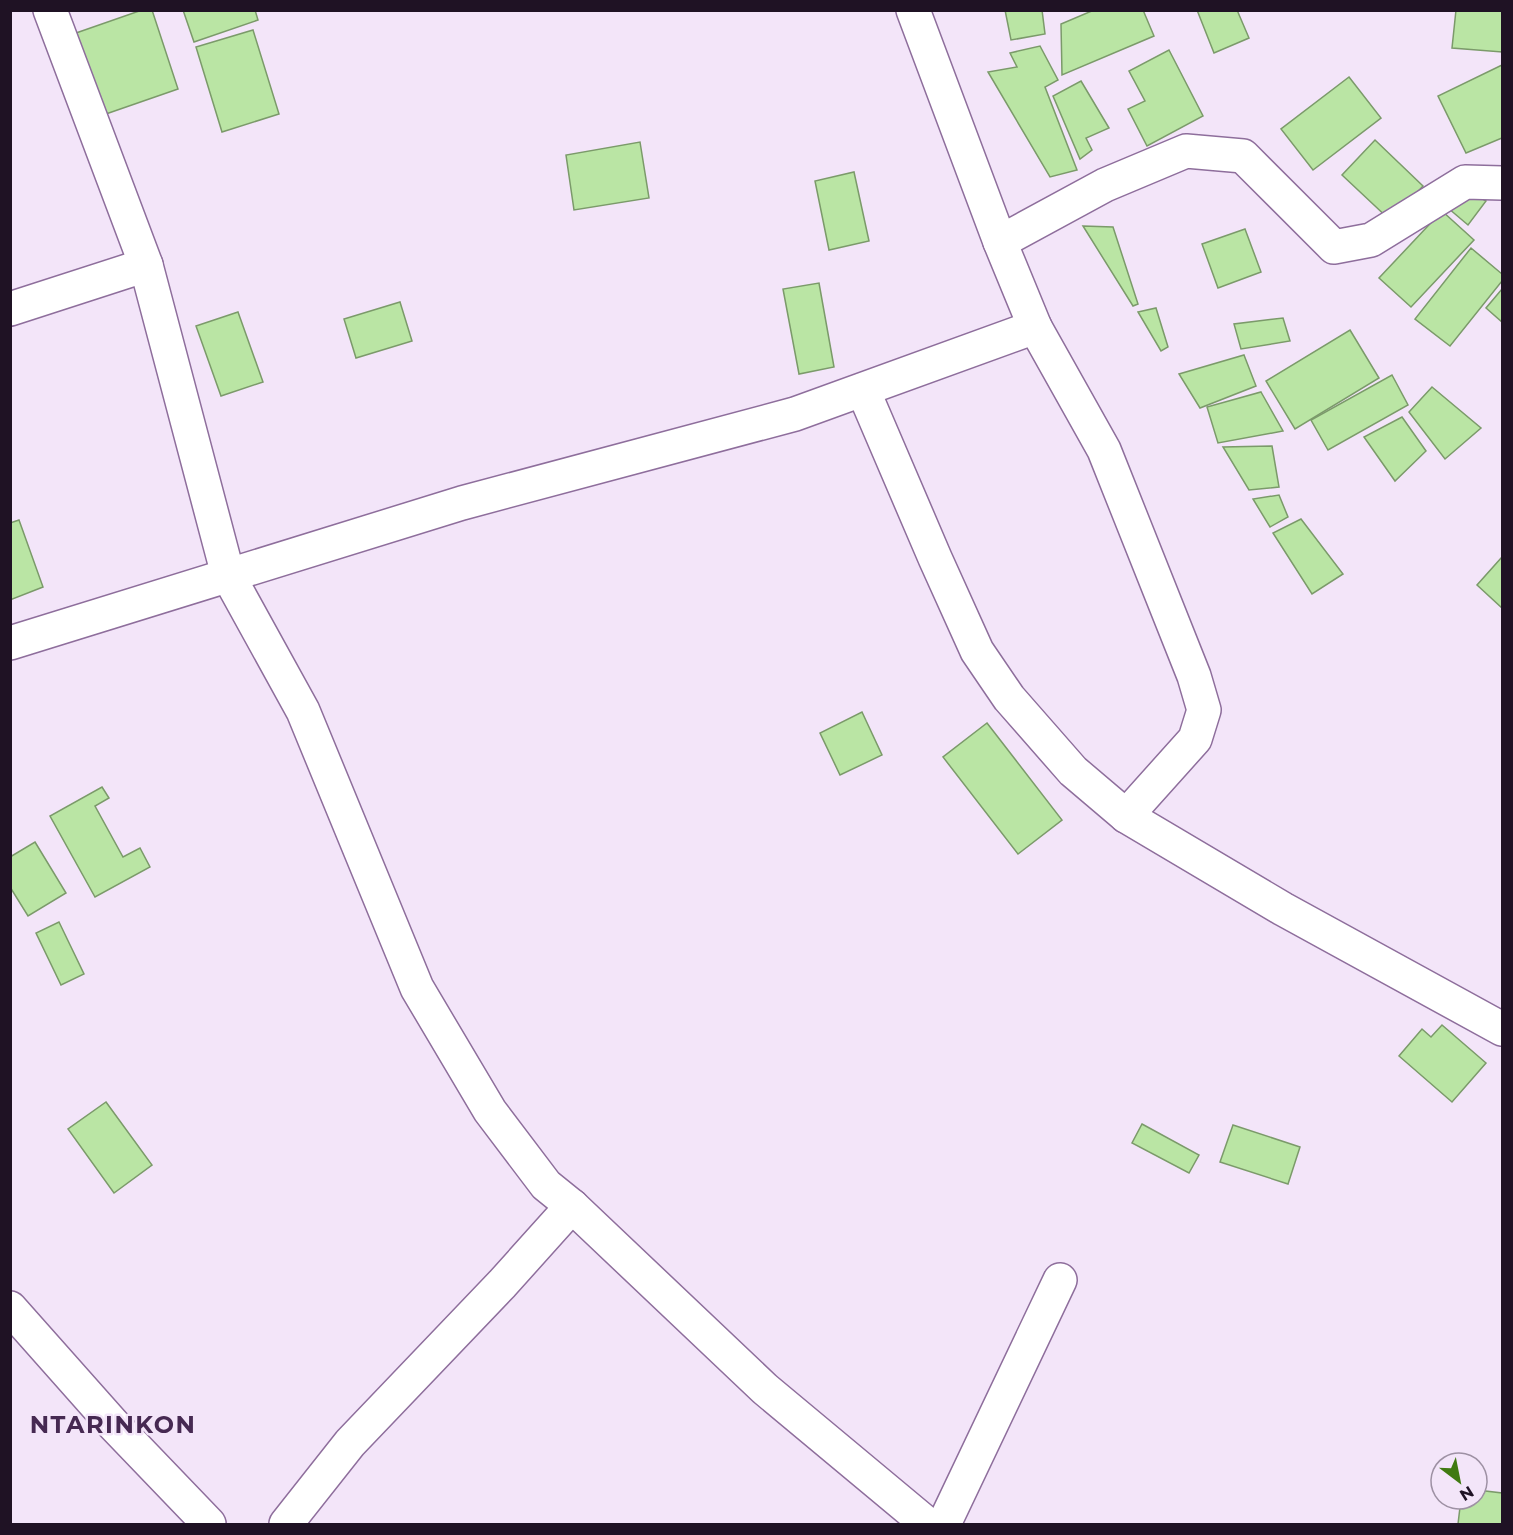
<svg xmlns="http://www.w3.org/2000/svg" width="1513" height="1535" font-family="Montserrat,sans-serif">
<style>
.building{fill:#bae5a4;stroke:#7b9a6a;stroke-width:1.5}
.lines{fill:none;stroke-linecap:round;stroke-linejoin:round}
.minor-casing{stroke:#8e6e9c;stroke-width:36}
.highway-casing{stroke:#8e6e9c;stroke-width:36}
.minor{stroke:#fff;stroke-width:33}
.highway{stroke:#fff;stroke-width:33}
.labels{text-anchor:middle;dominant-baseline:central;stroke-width:5;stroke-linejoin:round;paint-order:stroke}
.district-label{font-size:24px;font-weight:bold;letter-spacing:1.5px;fill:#462952;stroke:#f3e5f9}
</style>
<rect width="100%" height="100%" fill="#f3e5f9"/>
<g class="building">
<polygon points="142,10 152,10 178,89 103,115 76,33"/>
<polygon points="183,10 255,10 258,20 194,42"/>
<polygon points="1005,10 1042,10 1045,34 1011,40"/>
<polygon points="1094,10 1143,10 1154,36 1062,75 1061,24"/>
<polygon points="1197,10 1237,10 1249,38 1214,53"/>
<polygon points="1456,10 1502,10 1502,52 1452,48"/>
<polygon points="253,30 279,114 222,132 196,47"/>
<polygon points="1040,46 1058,80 1045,87 1077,170 1050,177 988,72 1017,67 1010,53"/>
<polygon points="1169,50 1203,116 1147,146 1128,109 1145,101 1129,71"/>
<polygon points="1502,65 1502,138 1466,153 1438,96"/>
<polygon points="1349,77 1381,118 1313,170 1281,129"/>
<polygon points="1081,81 1109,128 1086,138 1092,150 1080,159 1053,96"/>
<polygon points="1375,140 1423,186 1391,221 1342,175"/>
<polygon points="640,142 649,198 574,210 566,155"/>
<polygon points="854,172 869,241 829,250 815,181"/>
<polygon points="1466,189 1486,201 1468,225 1448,208"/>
<polygon points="1442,211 1474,240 1411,307 1379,278"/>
<polygon points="1083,226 1113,227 1138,304 1133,306"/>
<polygon points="1245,229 1261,272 1218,288 1202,244"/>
<polygon points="1471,248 1502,274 1502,281 1450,346 1415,319"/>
<polygon points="819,283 834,367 799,374 783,289"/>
<polygon points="1502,289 1502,322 1486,308"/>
<polygon points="400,302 412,341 356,358 344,319"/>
<polygon points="1156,308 1168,347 1161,351 1138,312"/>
<polygon points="238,312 263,382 221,396 196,326"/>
<polygon points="1283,318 1290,341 1241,349 1234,324"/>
<polygon points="1350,330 1379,378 1295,429 1266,381"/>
<polygon points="1244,355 1256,386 1200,408 1179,374"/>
<polygon points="1392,375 1408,405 1328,450 1311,420"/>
<polygon points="1432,387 1481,428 1445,459 1409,412"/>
<polygon points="1261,392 1283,431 1218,443 1207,407"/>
<polygon points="1402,417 1426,451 1395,481 1364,437"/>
<polygon points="1272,446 1279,487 1249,490 1223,447"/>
<polygon points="1279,495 1288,517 1270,527 1253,499"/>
<polygon points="1301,519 1343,574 1312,594 1273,533"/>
<polygon points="19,520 43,587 10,600 10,523"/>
<polygon points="1502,557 1502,608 1477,585"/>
<polygon points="862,712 882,755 840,775 820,733"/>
<polygon points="987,723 1062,820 1018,854 943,757"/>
<polygon points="102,787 109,798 95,806 123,857 140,848 150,867 95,897 50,816"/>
<polygon points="35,842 66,893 28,916 10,887 10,857"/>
<polygon points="59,922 84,974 61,985 36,933"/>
<polygon points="1442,1025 1486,1063 1452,1102 1399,1056 1422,1029 1431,1037"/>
<polygon points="106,1102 152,1165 114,1193 68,1129"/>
<polygon points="1142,1124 1199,1155 1189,1173 1132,1143"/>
<polygon points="1233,1125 1300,1147 1288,1184 1220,1162"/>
<polygon points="1477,1490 1502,1493 1502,1524 1458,1524 1461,1499 1477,1499"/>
</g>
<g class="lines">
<g class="minor-casing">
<g id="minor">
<polyline points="50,10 146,265 228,575 303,711 417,988 490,1111 546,1185 572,1206 765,1389 927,1524"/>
<polyline points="913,10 1000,242 1035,327 1104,450 1194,676 1204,710 1195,739 1126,816"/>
<polyline points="1000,242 1105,185 1186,151 1243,156 1334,247 1371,240 1465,182 1502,183"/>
<polyline points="10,309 146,265"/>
<polyline points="863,390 935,558 977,651 1009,698 1073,771 1126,816 1283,909 1502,1029"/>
<polyline points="10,643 462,503 795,414 1035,327"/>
<polyline points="286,1524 350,1443 502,1284 572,1206"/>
<polyline points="944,1524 1060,1280"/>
</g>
</g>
<g class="highway-casing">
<polyline id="highway" points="10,1308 113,1424 209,1524"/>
</g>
<use href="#minor" class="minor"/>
<use href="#highway" class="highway"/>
</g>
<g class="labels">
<g class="district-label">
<text x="113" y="1424">NTARINKON</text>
</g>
</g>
<rect width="1513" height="1535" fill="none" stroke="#1f1224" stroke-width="24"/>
<g transform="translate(1459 1481) rotate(148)"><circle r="28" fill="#f3e5f9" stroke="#9e91a4" stroke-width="1.5"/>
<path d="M0-4.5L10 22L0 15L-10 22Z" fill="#407a11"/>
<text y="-9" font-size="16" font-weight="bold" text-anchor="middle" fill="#1f1224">N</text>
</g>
</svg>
